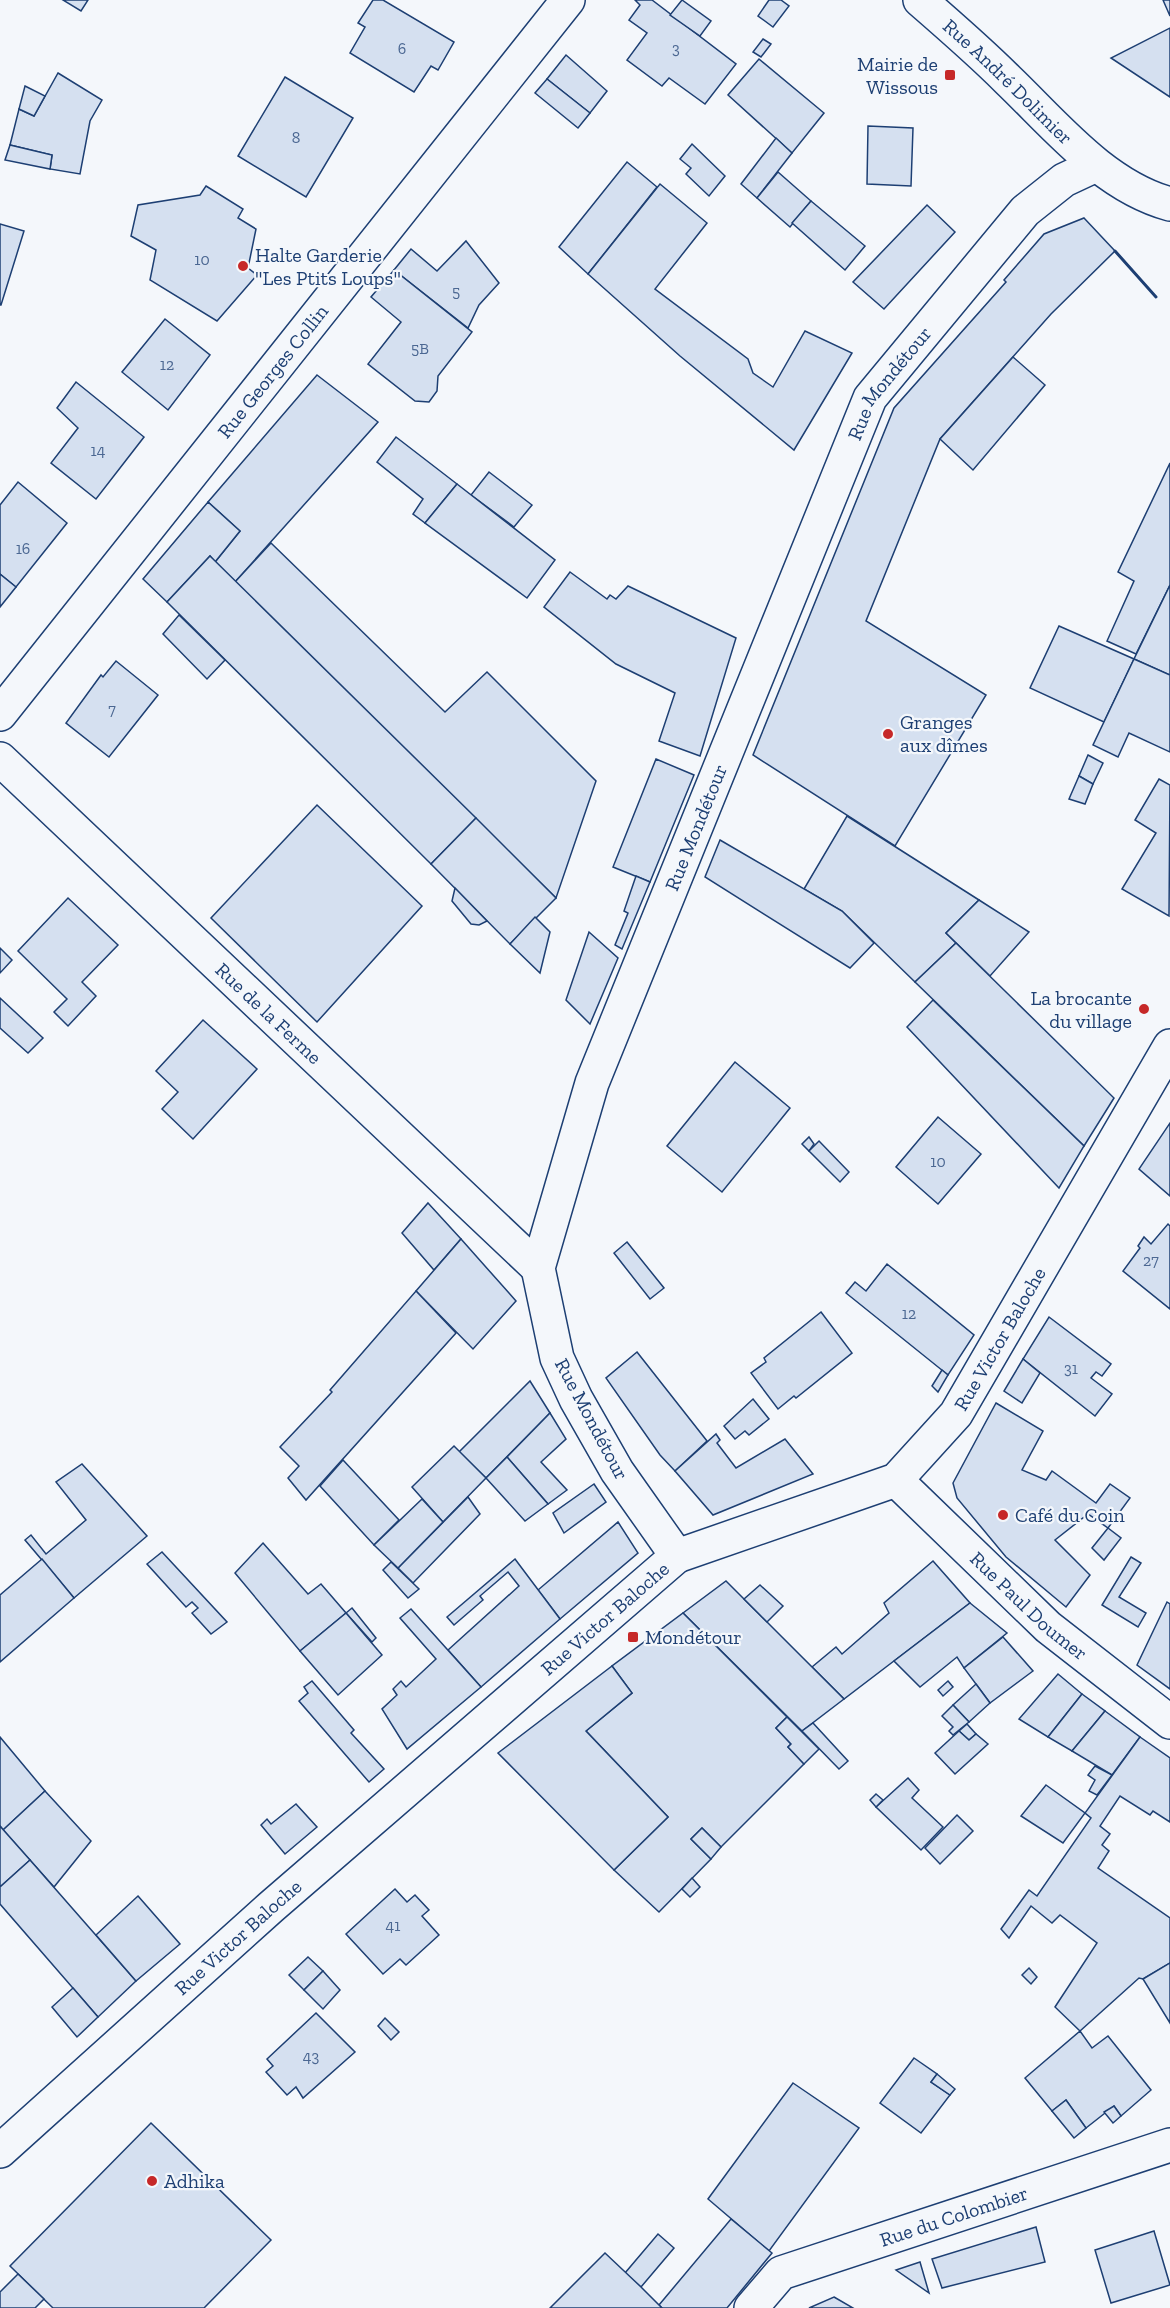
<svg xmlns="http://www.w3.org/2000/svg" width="1170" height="2308" font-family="'Zilla Slab',serif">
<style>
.building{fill:#d5e0f0;stroke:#1d3f73;stroke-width:1.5}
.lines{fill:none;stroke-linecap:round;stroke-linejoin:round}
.street-casing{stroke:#1d3f73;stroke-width:36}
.secondary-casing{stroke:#1d3f73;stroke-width:36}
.street{stroke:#f4f7fb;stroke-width:33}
.secondary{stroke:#f4f7fb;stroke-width:33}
.wall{stroke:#1d3f73;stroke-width:3}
.poi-dot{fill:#c62828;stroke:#f4f7fb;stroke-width:2}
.labels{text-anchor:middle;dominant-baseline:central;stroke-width:4.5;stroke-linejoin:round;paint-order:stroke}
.number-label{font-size:16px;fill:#4b6792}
.poi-label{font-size:20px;fill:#1d3f73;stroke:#f4f7fb;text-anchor:start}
.street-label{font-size:20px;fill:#1d3f73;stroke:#f4f7fb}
</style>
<rect width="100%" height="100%" fill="#f4f7fb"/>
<g class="building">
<polygon points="63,0 88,0 81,11"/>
<polygon points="373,0 383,0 454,42 438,70 431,66 414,92 350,53 365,27 358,23"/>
<polygon points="635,0 652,0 736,64 705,104 669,78 662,86 627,60 647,33 629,20 640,5"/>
<polygon points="682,0 711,21 700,36 670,15"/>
<polygon points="769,0 781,0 789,6 773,27 758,16"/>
<polygon points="1163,0 1170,0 1170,16"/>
<polygon points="1170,28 1170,97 1111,58"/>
<polygon points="763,39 771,44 761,57 753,52"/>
<polygon points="566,55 607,91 590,113 547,79"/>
<polygon points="759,59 824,113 792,153 728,95"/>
<polygon points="58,73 102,100 90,121 80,174 50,169 52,155 10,145 19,109 34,116"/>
<polygon points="285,77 353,118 306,197 238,156"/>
<polygon points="547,79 590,113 578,128 535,93"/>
<polygon points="25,86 45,96 34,116 19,109"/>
<polygon points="868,126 913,128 911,186 867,184"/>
<polygon points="776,138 792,153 757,198 741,184"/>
<polygon points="692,144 725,176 709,196 686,174 691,168 680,159"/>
<polygon points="10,145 52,155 50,169 5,160"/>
<polygon points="627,162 657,187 588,274 559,247"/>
<polygon points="778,172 811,201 790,227 757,198"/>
<polygon points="660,184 707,223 655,289 748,359 753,373 773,387 805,331 852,353 794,450 680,356 588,274"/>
<polygon points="206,186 243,209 238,218 256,229 248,268 257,275 217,321 150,280 156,250 131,236 138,205 200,195"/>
<polygon points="811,201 865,246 845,270 792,223"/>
<polygon points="927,205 955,232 884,309 853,282"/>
<polygon points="1084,218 1115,251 1051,314 940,439 866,621 986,695 895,846 753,755 894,408 1006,282 1004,280 1044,234"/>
<polygon points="0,224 24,231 1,305 0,305"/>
<polygon points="466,241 499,283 479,305 468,328 394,270 411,249 437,271"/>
<polygon points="394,270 472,332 438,376 437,391 429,402 415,401 368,364 401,322 371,297"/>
<polygon points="165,319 210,355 168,410 122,372"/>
<polygon points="1013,357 1045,385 973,470 940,439"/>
<polygon points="317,375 378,422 235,582 215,562 240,531 208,502"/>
<polygon points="76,382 144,437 96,499 51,463 78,428 57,408"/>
<polygon points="396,437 457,484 425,523 413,514 423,499 377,462"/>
<polygon points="1170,463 1170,585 1136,654 1107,641 1134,581 1118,572"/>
<polygon points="489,472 532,505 514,527 471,495"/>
<polygon points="18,482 67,523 16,587 0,574 0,505"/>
<polygon points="457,484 555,560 527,598 425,523"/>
<polygon points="208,502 240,531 215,562 210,556 167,602 143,579"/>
<polygon points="271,543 445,712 487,672 596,781 556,898 235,582"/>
<polygon points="210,556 476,818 431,864 167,602"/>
<polygon points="570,572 607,599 610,595 616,599 628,586 736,638 700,756 659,741 675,693 616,664 544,607"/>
<polygon points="0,574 16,587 0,607"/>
<polygon points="1170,585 1170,675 1134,659"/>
<polygon points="179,615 225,660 207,679 163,634"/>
<polygon points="1059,626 1134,659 1104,722 1030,688"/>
<polygon points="1134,659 1170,675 1170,752 1129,733 1118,757 1093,745"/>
<polygon points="116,661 158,695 109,757 66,723 101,675 103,677"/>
<polygon points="1088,755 1103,763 1093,784 1079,776"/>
<polygon points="656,759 694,775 650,882 613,867"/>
<polygon points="1079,776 1093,784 1085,804 1069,799"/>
<polygon points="1159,779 1170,785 1169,916 1122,889 1156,833 1135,820"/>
<polygon points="317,805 422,906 317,1022 211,918"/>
<polygon points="847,816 979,900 946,933 956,943 915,982 842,911 804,889"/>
<polygon points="476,818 556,898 510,944 431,864"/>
<polygon points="720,840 842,911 874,943 850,968 705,877"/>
<polygon points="636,876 650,882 622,949 615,945 628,913 624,911"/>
<polygon points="455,888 487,921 479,925 471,924 452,901"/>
<polygon points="68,898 118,945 82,982 96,996 68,1026 54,1012 67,999 18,951"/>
<polygon points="979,900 1029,932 990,976 946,933"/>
<polygon points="535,917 550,932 540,973 510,944"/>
<polygon points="589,932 618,958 590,1024 566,1000"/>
<polygon points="956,943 1114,1098 1084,1146 915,982"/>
<polygon points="0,948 12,960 0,973"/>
<polygon points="0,998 43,1038 28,1053 0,1028"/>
<polygon points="933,1000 1084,1146 1059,1188 907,1027"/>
<polygon points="203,1020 257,1069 193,1139 162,1109 178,1092 156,1071"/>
<polygon points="735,1062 790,1108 722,1192 667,1146"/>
<polygon points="938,1117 981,1154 938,1204 896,1167"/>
<polygon points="1170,1123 1170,1196 1139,1169"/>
<polygon points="809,1137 814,1144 809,1151 802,1144"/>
<polygon points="819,1141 849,1172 840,1182 809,1151"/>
<polygon points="428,1203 461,1239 434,1270 402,1233"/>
<polygon points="1168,1224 1170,1226 1170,1309 1123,1271 1140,1248 1138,1246 1144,1237 1151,1244"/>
<polygon points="461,1239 516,1301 473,1349 416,1291"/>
<polygon points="627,1242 664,1288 650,1299 614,1253"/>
<polygon points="887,1264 974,1335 948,1375 846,1293 855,1282 866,1291"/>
<polygon points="416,1291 456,1333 306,1500 288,1478 299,1466 280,1447 332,1392 330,1390"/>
<polygon points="821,1312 852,1353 796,1398 794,1396 778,1409 751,1373 766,1362 764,1358"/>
<polygon points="1049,1317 1111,1364 1102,1376 1096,1372 1091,1378 1112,1394 1095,1416 1023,1359"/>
<polygon points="637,1352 707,1441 675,1471 660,1455 606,1378"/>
<polygon points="1023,1359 1040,1373 1022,1403 1004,1391"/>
<polygon points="942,1370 948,1375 938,1392 932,1386"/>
<polygon points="530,1381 550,1413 486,1478 459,1452"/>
<polygon points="753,1399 769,1419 749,1435 745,1431 735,1439 724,1426"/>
<polygon points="996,1403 1043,1431 1022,1470 1046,1480 1052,1471 1096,1503 1110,1484 1130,1498 1108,1528 1088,1514 1055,1540 1090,1575 1066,1607 1006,1557 957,1498 953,1483"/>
<polygon points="550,1413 566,1439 541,1462 567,1490 548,1504 507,1457"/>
<polygon points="716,1434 720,1440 717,1443 736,1468 785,1439 813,1474 713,1515 675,1471"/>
<polygon points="454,1446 486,1478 443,1522 412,1487"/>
<polygon points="507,1457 548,1504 525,1521 486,1478"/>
<polygon points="343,1460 399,1520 374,1545 320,1486"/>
<polygon points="82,1464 147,1536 74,1598 25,1540 31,1535 46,1554 86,1520 56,1482"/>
<polygon points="594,1484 606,1502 564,1533 553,1513"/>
<polygon points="468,1497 480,1514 413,1583 398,1568"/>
<polygon points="422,1499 443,1522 398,1568 374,1545"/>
<polygon points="618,1522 638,1553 560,1619 538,1590"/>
<polygon points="1108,1528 1121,1538 1104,1560 1092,1548"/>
<polygon points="263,1543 308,1594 321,1584 346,1613 300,1651 235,1573"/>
<polygon points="162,1552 227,1622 211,1634 192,1613 198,1608 192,1602 186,1607 147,1564"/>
<polygon points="1131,1557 1141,1563 1119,1597 1146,1613 1138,1627 1102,1605"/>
<polygon points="42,1559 74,1598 0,1662 0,1595"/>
<polygon points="515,1559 560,1619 481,1687 448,1650 519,1586 508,1572 480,1596 483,1600 454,1625 447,1617"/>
<polygon points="933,1561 970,1603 844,1699 812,1667 836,1647 842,1654 889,1613 884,1603"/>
<polygon points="391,1562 419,1589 408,1598 383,1570"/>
<polygon points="726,1581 844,1699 802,1731 683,1613"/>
<polygon points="760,1585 783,1606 767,1622 744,1599"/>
<polygon points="1167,1602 1170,1604 1170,1689 1137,1665"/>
<polygon points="970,1603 1007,1633 964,1668 957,1657 920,1687 894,1661"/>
<polygon points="352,1608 376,1638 372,1642 346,1613"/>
<polygon points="411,1609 481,1687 407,1749 382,1709 397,1695 393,1689 401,1681 406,1687 436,1659 400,1618"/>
<polygon points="346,1613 382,1655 338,1695 300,1651"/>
<polygon points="683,1613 787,1717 776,1728 791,1744 788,1747 804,1764 721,1847 702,1828 691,1839 711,1859 659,1912 614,1870 668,1817 586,1731 632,1693 612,1666"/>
<polygon points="1003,1637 1033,1671 990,1703 964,1668"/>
<polygon points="612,1666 632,1693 586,1731 668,1817 614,1870 498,1753"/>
<polygon points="1058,1674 1082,1694 1048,1737 1019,1719"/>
<polygon points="312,1681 354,1730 351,1733 384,1769 369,1782 299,1701 308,1693 304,1687"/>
<polygon points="948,1681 953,1687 943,1696 938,1690"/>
<polygon points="976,1684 990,1703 969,1722 953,1705"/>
<polygon points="1082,1694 1105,1711 1072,1751 1048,1737"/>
<polygon points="953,1705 969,1722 953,1735 949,1731 953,1727 942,1716"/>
<polygon points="1105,1711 1140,1737 1112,1775 1072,1751"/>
<polygon points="787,1717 819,1749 804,1764 788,1747 791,1744 776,1728"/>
<polygon points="813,1723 848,1761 839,1769 802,1731"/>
<polygon points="967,1724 976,1734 969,1740 959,1731"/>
<polygon points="959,1731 969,1740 976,1734 988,1744 955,1774 935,1753"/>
<polygon points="0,1737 45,1791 3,1830 0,1826"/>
<polygon points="1140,1737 1170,1758 1170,1822 1153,1811 1150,1815 1120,1796 1100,1826 1110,1834 1102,1845 1109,1851 1098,1868 1170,1918 1170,1963 1143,1979 1139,1978 1080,2031 1055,2007 1097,1943 1060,1915 1052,1923 1031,1906 1009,1938 1001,1929 1029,1890 1037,1896 1091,1818 1085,1813"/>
<polygon points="1095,1766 1112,1775 1097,1795 1089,1791 1095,1780 1088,1775"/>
<polygon points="908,1778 919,1790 912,1798 943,1827 921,1850 876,1807"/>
<polygon points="1046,1785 1085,1813 1063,1843 1021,1816"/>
<polygon points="45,1791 91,1841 54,1887 3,1830"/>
<polygon points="876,1794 883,1800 876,1807 870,1800"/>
<polygon points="296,1804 317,1827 285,1854 261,1825 267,1819 271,1824"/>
<polygon points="957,1815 973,1831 940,1864 925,1848"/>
<polygon points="0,1826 30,1860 0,1887"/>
<polygon points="702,1828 721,1847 711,1859 691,1839"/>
<polygon points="30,1860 136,1981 98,2017 0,1904 0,1887"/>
<polygon points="692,1878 700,1887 690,1897 682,1889"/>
<polygon points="395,1889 407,1902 415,1895 429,1910 422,1916 439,1935 406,1965 400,1959 383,1974 346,1934"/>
<polygon points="138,1896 180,1944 136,1981 96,1935"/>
<polygon points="308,1957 323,1971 304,1990 289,1975"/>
<polygon points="1170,1963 1170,2023 1143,1979"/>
<polygon points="1029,1968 1037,1977 1031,1984 1022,1975"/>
<polygon points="323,1971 340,1990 323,2009 304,1990"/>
<polygon points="73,1988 98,2017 77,2037 52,2007"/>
<polygon points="316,2013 355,2052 303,2098 296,2087 287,2095 266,2072 273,2066 267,2059"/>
<polygon points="385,2018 399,2032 391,2040 378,2026"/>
<polygon points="1080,2031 1092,2048 1108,2036 1151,2090 1121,2116 1114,2106 1086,2128 1066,2100 1052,2111 1025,2078"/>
<polygon points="914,2058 937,2074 931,2082 950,2095 921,2133 880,2103"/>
<polygon points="937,2074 955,2089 950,2095 931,2082"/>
<polygon points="793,2083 859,2128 769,2251 708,2199"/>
<polygon points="1066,2100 1086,2128 1074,2138 1052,2111"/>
<polygon points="1114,2106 1121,2116 1113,2123 1104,2112"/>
<polygon points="151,2123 271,2240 204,2308 53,2308 10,2266"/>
<polygon points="731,2219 772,2253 727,2308 662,2308 659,2305"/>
<polygon points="1036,2227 1045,2262 942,2288 932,2259"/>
<polygon points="1154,2231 1170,2285 1111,2303 1095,2250"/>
<polygon points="658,2234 674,2248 641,2287 625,2273"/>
<polygon points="605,2253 641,2287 662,2308 550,2308"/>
<polygon points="920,2262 929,2293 896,2270"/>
<polygon points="18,2274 44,2299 35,2308 0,2308 0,2292"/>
<polygon points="834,2297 853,2308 809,2308"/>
</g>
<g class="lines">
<g class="street-casing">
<g id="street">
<path id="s1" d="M 0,759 L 538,1268"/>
<path id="s2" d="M 896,1480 L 1048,1627 L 1170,1722"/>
<path id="s3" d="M 677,1556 L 896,1480 L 956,1414 L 1170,1046"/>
<path id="s4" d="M 751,2308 L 781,2273 L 1170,2145"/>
</g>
</g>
<g class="secondary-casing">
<g id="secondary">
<path id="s5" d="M 920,0 C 950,26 980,52 1008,80 C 1056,126 1104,186 1170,204"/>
<path id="s6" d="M 0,714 L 568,0"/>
<path id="s7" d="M 0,2151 L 271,1907 L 677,1556 L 617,1471 L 576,1399 L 557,1358 L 538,1268 L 592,1083 L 870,398 L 1025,211 L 1064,180 L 1096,165"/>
</g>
</g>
<use href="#street" class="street"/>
<use href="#secondary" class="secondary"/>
<polyline class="wall" points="1115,251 1156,297"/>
</g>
<g class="poi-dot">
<rect x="944" y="69" width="12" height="12" rx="3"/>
<circle cx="243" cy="266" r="6"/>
<circle cx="888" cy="734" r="6"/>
<circle cx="1144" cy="1009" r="6"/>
<circle cx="1003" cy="1515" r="6"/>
<rect x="627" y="1631" width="12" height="12" rx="3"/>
<circle cx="152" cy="2181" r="6"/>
</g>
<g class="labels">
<g class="number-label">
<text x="402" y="48">6</text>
<text x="676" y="48">3</text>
<text x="296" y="137">8</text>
<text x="202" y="259">10</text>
<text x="456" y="291">5</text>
<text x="420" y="348">5B</text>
<text x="167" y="364">12</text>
<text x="98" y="450">14</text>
<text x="23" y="548">16</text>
<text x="112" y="709">7</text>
<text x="938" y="1161">10</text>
<text x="1151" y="1260">27</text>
<text x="909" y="1313">12</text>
<text x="1071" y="1368">31</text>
<text x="393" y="1925">41</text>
<text x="311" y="2056">43</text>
</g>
<g class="poi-label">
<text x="938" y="64" text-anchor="end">Mairie de<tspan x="938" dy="23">Wissous</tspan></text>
<text x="255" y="255">Halte Garderie<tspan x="255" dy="23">"Les Ptits Loups"</tspan></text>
<text x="900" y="722">Granges<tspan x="900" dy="23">aux dîmes</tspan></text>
<text x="1132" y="998" text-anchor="end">La brocante<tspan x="1132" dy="23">du village</tspan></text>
<text x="1015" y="1515">Café du Coin</text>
<text x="645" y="1637">Mondétour</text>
<text x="164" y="2181">Adhika</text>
</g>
<g class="street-label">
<text stroke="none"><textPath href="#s5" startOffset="120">Rue André Dolimier</textPath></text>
<text stroke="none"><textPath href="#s6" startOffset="438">Rue Georges Collin</textPath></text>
<text stroke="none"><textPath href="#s7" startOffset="2180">Rue Mondétour</textPath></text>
<text stroke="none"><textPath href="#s7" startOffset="1694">Rue Mondétour</textPath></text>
<text stroke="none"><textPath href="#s1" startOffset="370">Rue de la Ferme</textPath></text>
<text stroke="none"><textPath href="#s3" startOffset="408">Rue Victor Baloche</textPath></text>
<text transform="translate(592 1419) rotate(62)">Rue Mondétour</text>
<text stroke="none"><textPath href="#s2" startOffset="183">Rue Paul Doumer</textPath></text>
<text stroke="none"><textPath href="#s7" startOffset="806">Rue Victor Baloche</textPath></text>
<text stroke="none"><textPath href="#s7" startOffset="320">Rue Victor Baloche</textPath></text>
<text stroke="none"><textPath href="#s4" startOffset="228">Rue du Colombier</textPath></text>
</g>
</g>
</svg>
